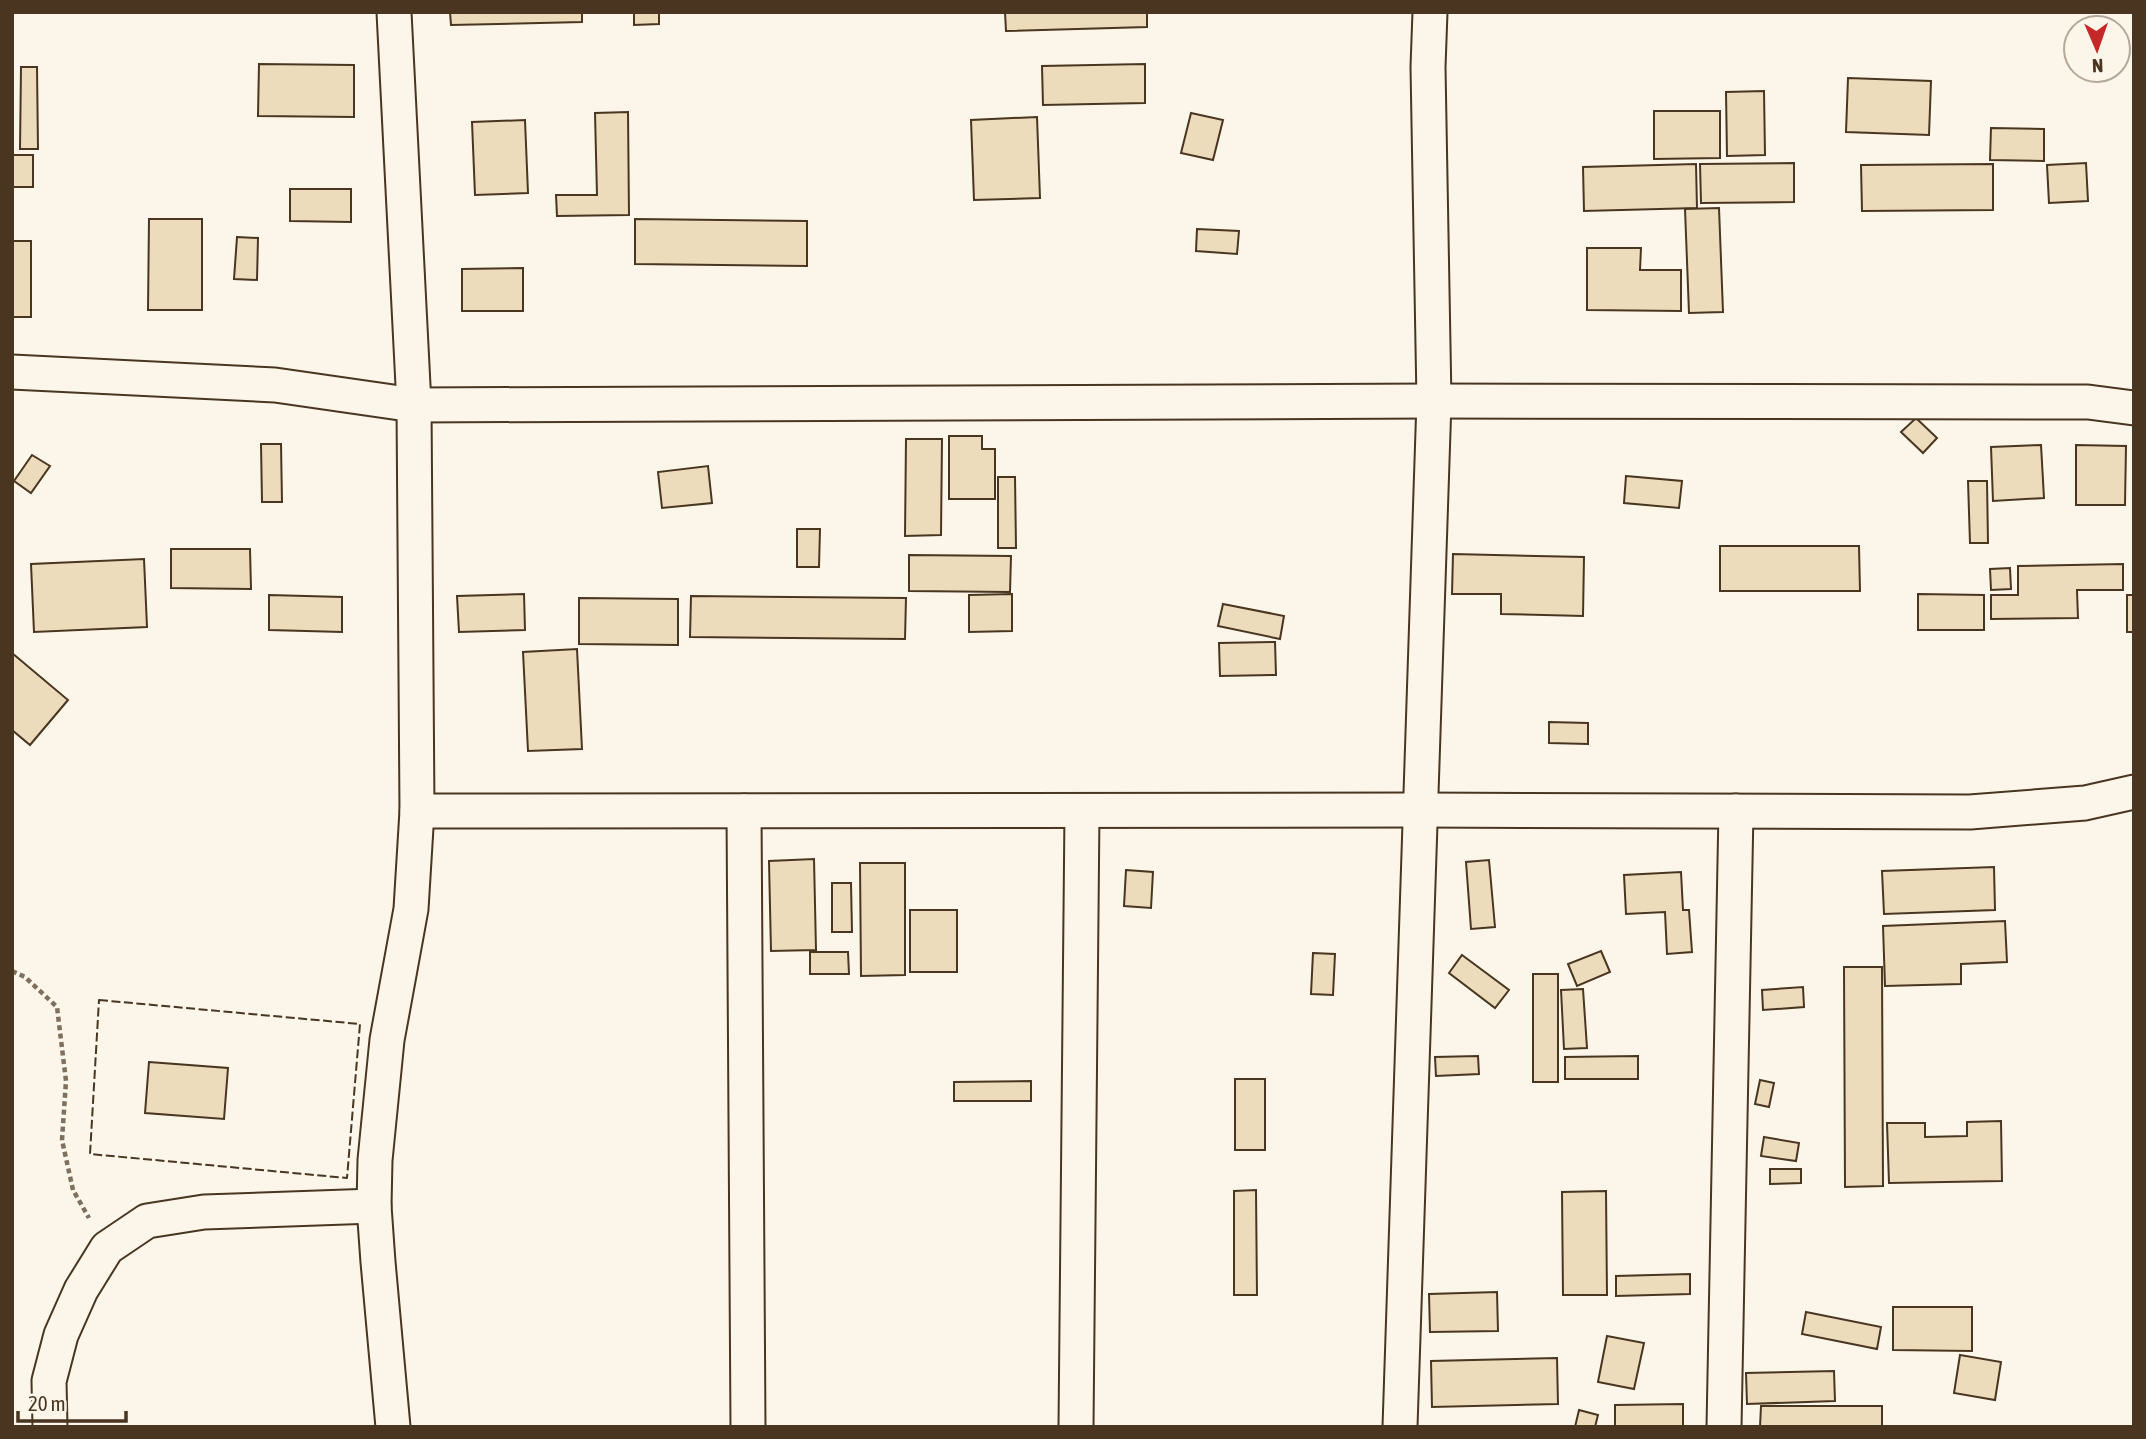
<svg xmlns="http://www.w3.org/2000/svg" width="2146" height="1439" font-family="'Asap Condensed',sans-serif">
<rect width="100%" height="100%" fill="#fbf6e9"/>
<!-- building -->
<g fill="#ecdcbc" stroke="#4a3520" stroke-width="2">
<polygon points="450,12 582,12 582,22 451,25"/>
<polygon points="634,12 659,12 659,24 634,25"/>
<polygon points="1005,12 1147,12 1147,27 1006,31"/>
<polygon points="259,64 354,65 354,117 258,116"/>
<polygon points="1145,64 1145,103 1043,105 1042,66"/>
<polygon points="21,67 37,67 38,149 20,149"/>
<polygon points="1848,78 1931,81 1929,135 1846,132"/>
<polygon points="1764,91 1765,155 1727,156 1726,92"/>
<polygon points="1654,111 1720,111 1720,158 1654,159"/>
<polygon points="628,112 629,215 557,216 556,195 597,195 595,113"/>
<polygon points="1191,113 1223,120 1213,160 1181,153"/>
<polygon points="1037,117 1040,198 974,200 971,120"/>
<polygon points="525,120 528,193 475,195 472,122"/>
<polygon points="1991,128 2044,129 2044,161 1990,160"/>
<rect x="12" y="155" width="21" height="32"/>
<polygon points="1794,163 1794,202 1701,203 1700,164"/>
<polygon points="2086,163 2088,201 2049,203 2047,165"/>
<polygon points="1696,164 1697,208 1584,211 1583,167"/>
<polygon points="1993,164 1993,210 1862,211 1861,165"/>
<polygon points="290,189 351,189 351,222 290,221"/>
<polygon points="1719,208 1723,312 1689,313 1685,209"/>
<polygon points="149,219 202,219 202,310 148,310"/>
<polygon points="635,219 807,221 807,266 635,264"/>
<polygon points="1197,229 1239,231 1237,254 1196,251"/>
<polygon points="237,237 258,238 257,280 234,279"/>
<rect x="12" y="241" width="19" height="76"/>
<polygon points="1587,248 1641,248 1640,270 1681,270 1681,311 1587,310"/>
<polygon points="523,268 523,311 462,311 462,269"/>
<polygon points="1916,418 1937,438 1923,453 1901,432"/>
<polygon points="949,436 982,436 982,449 995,449 995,499 949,499"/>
<polygon points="906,439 942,439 941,535 905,536"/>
<polygon points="261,444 281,444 282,502 262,502"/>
<polygon points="2041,445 2044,498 1993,501 1991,447"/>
<polygon points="2076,445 2126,446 2125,505 2076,505"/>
<polygon points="32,455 50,466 31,493 14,481"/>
<polygon points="708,466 712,503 662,508 658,472"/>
<polygon points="1626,476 1682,481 1679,508 1624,503"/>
<polygon points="998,477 1015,477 1016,548 998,548"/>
<polygon points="1968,481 1987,481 1988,543 1970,543"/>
<polygon points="797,529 820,529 819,567 797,567"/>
<polygon points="1720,546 1859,546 1860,591 1720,591"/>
<polygon points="171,549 250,549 251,589 171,588"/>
<polygon points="1453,554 1584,557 1583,616 1501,614 1501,594 1452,594"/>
<polygon points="909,555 1011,556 1010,592 909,591"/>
<polygon points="144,559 147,627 34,632 31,564"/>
<polygon points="2123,564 2123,590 2077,590 2078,618 1991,619 1991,595 2018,595 2018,566"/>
<polygon points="2010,568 2011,589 1991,590 1990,569"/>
<polygon points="524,594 525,630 459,632 457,596"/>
<polygon points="1012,594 1012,631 969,632 969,595"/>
<polygon points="1918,594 1984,595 1984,630 1918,630"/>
<polygon points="269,595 342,597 342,632 269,630"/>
<rect x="2127" y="595" width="7" height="37"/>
<polygon points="691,596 906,598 905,639 690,637"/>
<polygon points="579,598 678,599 678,645 579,644"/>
<polygon points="1223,604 1284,616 1280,639 1218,626"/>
<polygon points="1275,642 1276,675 1220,676 1219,643"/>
<polygon points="577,649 582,749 528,751 523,652"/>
<polygon points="12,653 68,700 30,745 12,730"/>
<polygon points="1549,722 1588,723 1588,744 1549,743"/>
<polygon points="814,859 816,950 771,951 769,861"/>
<polygon points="1489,860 1495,927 1471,929 1466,862"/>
<polygon points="860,863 905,863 905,975 861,976"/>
<polygon points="1994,867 1995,910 1884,914 1882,871"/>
<polygon points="1126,870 1153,872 1151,908 1124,906"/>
<polygon points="1681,872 1683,910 1689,910 1692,952 1667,954 1665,912 1626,914 1624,875"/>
<polygon points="832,883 851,883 852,932 832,932"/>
<rect x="910" y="910" width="47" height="62"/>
<polygon points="2005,921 2007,962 1961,964 1961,984 1885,986 1883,926"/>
<polygon points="1601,951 1610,972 1577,986 1568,964"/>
<polygon points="810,952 848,952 849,974 810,974"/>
<polygon points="1313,953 1335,954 1333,995 1311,994"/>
<polygon points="1462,955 1509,990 1495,1008 1449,973"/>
<polygon points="1844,967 1882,967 1883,1186 1845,1187"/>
<rect x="1533" y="974" width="25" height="108"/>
<polygon points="1803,987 1804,1007 1763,1010 1762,990"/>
<polygon points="1583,989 1587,1048 1564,1049 1561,990"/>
<polygon points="1478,1056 1479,1074 1436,1076 1435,1057"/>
<polygon points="1638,1056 1638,1079 1565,1079 1565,1057"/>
<polygon points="149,1062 228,1068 224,1119 145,1113"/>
<rect x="1235" y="1079" width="30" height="71"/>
<polygon points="1760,1080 1774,1083 1769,1107 1755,1104"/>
<polygon points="1031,1081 1031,1101 954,1101 954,1082"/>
<polygon points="2001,1121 2002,1181 1889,1183 1887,1123 1925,1123 1925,1137 1967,1136 1967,1122"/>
<polygon points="1764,1137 1799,1143 1796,1161 1761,1156"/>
<polygon points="1770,1169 1801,1169 1801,1183 1770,1184"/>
<polygon points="1256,1190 1257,1295 1234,1295 1234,1191"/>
<polygon points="1606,1191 1607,1295 1563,1295 1562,1192"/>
<polygon points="1690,1274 1690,1294 1616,1296 1616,1276"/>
<polygon points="1497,1292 1498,1331 1430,1332 1429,1294"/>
<polygon points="1893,1307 1972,1307 1972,1351 1893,1350"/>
<polygon points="1806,1312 1881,1327 1877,1349 1802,1334"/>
<polygon points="1607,1336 1644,1343 1634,1389 1598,1382"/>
<polygon points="1960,1355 2001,1362 1995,1400 1954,1393"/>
<polygon points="1557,1358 1558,1404 1432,1407 1431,1361"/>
<polygon points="1834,1371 1835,1401 1747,1404 1746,1373"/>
<polygon points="1683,1404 1683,1427 1615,1427 1615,1405"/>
<polygon points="1761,1406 1882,1406 1882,1427 1760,1427"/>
<polygon points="1579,1410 1598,1415 1595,1427 1575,1427"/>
</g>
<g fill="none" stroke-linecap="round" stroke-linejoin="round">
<defs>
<g id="street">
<polyline points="12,372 275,385 414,405 1434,401 2088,402 2134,408"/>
<polyline points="417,811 1419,810 1970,812 2085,803 2134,792"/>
<polyline points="744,811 748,1427"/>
<polyline points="50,1427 49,1381 61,1335 81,1290 107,1248 147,1221 204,1212 374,1206"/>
<polyline points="393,1427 378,1262 374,1206 375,1160 387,1040 411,909 417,811 414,405 394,12"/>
<polyline points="1076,1427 1082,811"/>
<polyline points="1400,1427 1434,401 1428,67 1430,12"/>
<polyline points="1724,1427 1736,811"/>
</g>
</defs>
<!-- street casing -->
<use href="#street" stroke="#4a3520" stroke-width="37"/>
<!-- path -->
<polyline stroke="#7f6f5c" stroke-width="4.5" stroke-dasharray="5 3.5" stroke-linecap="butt" points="12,971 25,977 57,1007 66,1081 62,1140 73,1190 89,1218"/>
<!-- street -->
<use href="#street" stroke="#fbf6e9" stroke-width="33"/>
<!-- fence -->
<polygon stroke="#4a3520" stroke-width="2" stroke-dasharray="9 3.5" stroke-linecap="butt" points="99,1000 360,1024 347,1178 90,1154"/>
</g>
<!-- border -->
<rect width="2146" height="1439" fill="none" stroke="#4a3520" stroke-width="28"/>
<!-- north arrow -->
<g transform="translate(2097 49) rotate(178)"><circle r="33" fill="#fbf6e9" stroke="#b4a999" stroke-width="2"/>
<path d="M0-5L12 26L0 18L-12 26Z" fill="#c62828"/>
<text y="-10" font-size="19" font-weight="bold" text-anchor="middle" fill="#4a3520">N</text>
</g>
<!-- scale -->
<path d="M18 1411v10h108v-10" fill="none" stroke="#4a3520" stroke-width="3.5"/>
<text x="28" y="1411" font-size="21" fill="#4a3520" stroke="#fbf6e9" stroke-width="5" paint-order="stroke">20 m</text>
</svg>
